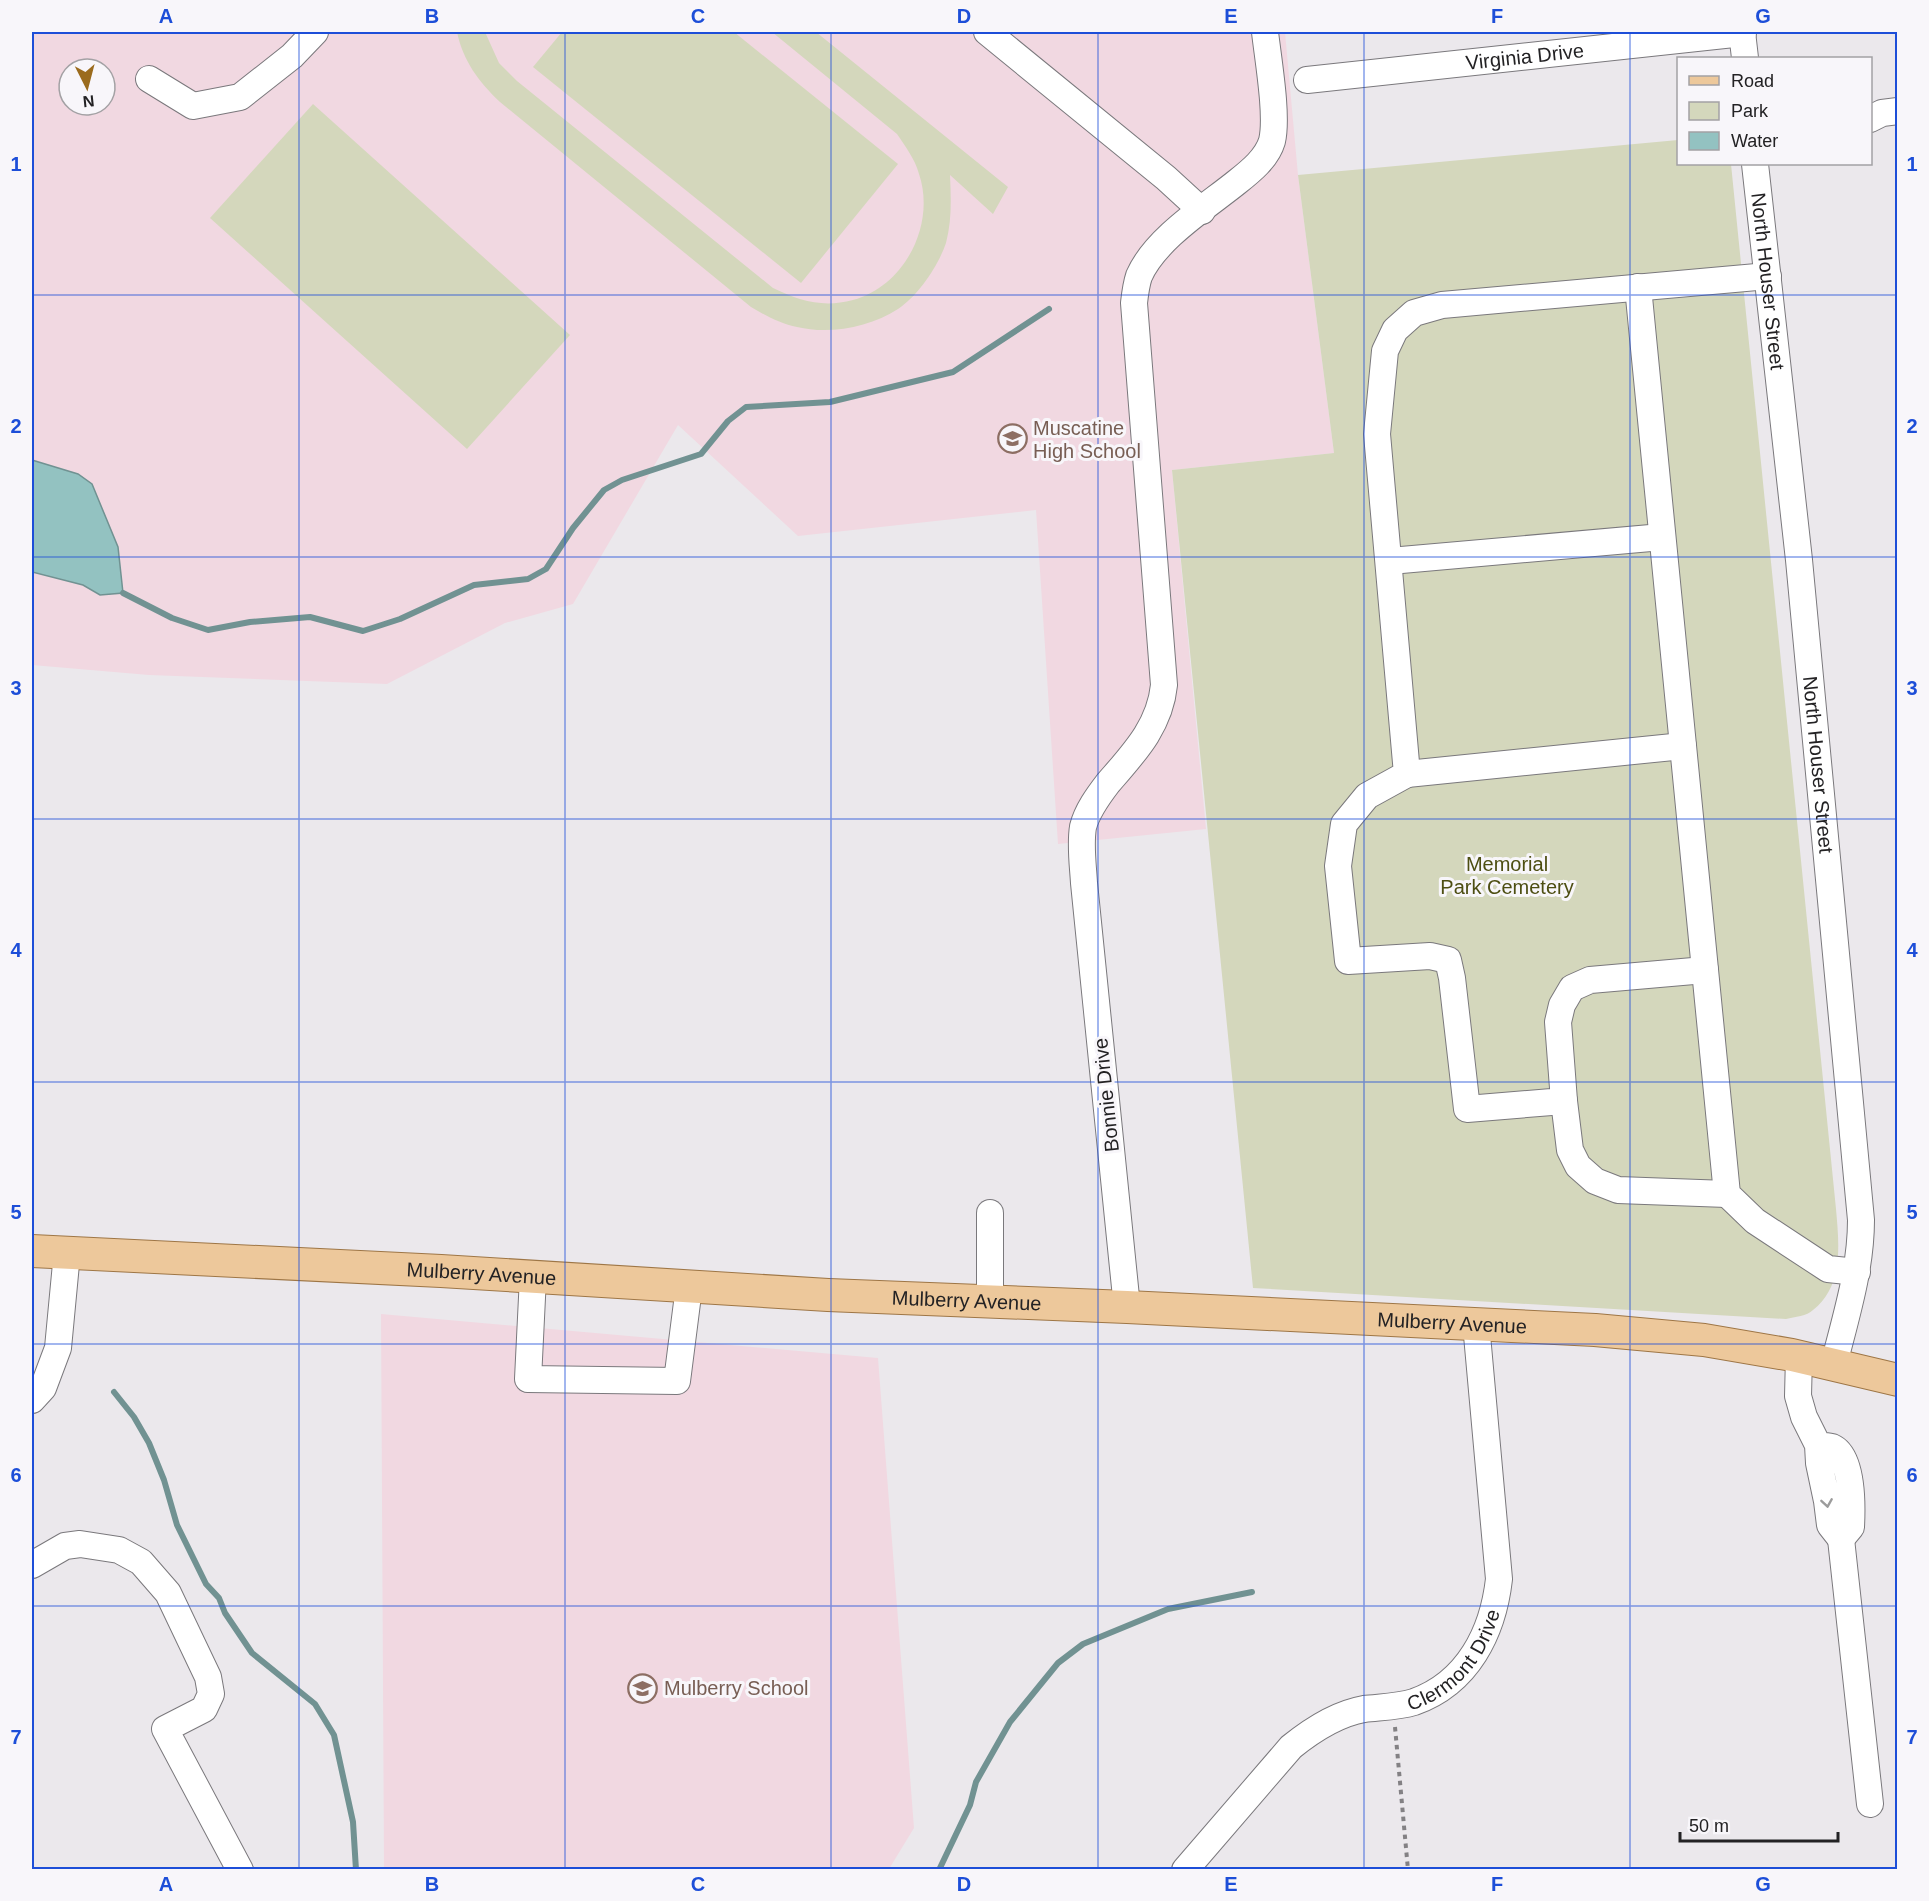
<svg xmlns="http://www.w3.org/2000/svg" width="1929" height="1901" font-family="Arial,sans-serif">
<rect width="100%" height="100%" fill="#ebe8ec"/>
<!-- education -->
<g fill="#f1d8e1" fill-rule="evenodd">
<path d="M32,32h1253l13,143 36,278 -162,17 34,359 -148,15 -22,-334 -238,26 -120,-111 -105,179 -68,19 -118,61 -238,-9 -117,-10zM69,69h36v36h-36z"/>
<polygon points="381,1314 878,1358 914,1828 889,1869 384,1869"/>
</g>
<!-- green -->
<g fill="#d4d7bc">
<path d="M457,32h28l14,31 18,18 256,207c27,13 50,20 80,12 52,-14 83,-76 66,-126 -4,-15 -14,-28 -22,-40l-125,-102h44l192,155 -15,27 -43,-39c1,23 2,45 -4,68 -8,23 -27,52 -48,66 -28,18 -68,26 -101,18 -16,-3 -31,-11 -46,-20l-251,-205c-21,-20 -37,-41 -43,-70z"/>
<polygon points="562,32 734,32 898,164 801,283 533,67"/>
<polygon points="313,104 570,335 467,449 210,218"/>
<path d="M1678,140v24h53l105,1045c3,34 8,77 -23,101 -6,6 -18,7 -27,9l-533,-31 -81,-818 162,-17 -36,-278z"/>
</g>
<!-- water -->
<polygon fill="#93c2c1" stroke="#719292" stroke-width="1.5" points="32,460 78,474 92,484 118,547 123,593 100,595 83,585 32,572"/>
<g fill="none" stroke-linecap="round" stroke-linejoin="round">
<!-- stream -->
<g stroke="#719292" stroke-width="6">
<polyline points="123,593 172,618 208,630 250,622 310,617 363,631 400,619 474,585 528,579 546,569 573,528 604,490 622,480 701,454 728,421 746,407 830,402 953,372 1049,309"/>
<polyline points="114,1392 134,1417 149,1443 164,1480 177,1525 206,1584 219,1598 225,1613 252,1653 315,1704 334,1735 353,1822 356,1870"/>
<polyline points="939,1870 970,1805 976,1782 1010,1722 1058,1663 1083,1644 1168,1609 1252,1592"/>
</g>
<defs>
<g id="minor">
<polyline points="987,32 1166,178 1202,211"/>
<polyline points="1742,32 1745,58"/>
<polyline points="149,79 193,106 240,97 292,56 315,32"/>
<path id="s1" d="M1307,80l436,-47"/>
<polyline points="1870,119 1882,113 1898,111"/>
<path id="s2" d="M1755,164l44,396 62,660c0,49 -15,96 -27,144"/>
<polyline points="1638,287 1727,1194 1755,1221 1828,1269 1857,1272"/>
<polyline points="1390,561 1662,537"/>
<polyline points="1407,774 1683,746"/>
<polyline points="1705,970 1590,980 1572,988 1562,1005 1558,1022 1564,1101 1467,1109 1452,978 1448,960 1430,956 1348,961 1338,866 1344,824 1367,796 1407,774 1377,434 1385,351 1395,330 1414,313 1442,305 1768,276"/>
<polyline points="1564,1101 1570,1150 1578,1166 1595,1181 1618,1190 1727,1194"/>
<polyline points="533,1277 528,1379 677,1381 689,1287"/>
<polyline points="990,1301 990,1213"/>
<path d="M1127,1307l-43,-424c-1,-18 -4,-38 -1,-56 4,-16 15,-31 25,-44 26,-30 52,-57 56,-98l-30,-382c1,-9 2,-18 5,-27 16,-37 67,-69 98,-94 14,-11 30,-24 35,-41 6,-25 -4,-82 -7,-109"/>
<path d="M1799,1356l-1,40 6,21 14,28 1,18 8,38 3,24 11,14 10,-12c1,-19 2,-71 -19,-80 -4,-1 -10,-1 -14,-2"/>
<polyline points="32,1400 43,1388 58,1348 67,1253"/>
<polyline points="1841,1539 1870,1804"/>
<polyline points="32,1565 65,1546 80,1544 119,1550 141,1562 168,1593 208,1677 211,1694 204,1709 165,1729 240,1870"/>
<path id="s3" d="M1185,1870l106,-123c21,-17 45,-33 73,-38 17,-2 34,-2 50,-7 54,-19 79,-70 85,-123l-23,-255"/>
</g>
<g id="major">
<path id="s4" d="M32,1251l409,20 387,24 299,12 468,23 109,10 88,15 106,25"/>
</g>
</defs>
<!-- minor casing -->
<use href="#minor" stroke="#7a787c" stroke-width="28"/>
<!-- major casing -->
<use href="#major" stroke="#9e7646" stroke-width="34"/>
<!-- path -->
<polyline stroke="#838184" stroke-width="4" stroke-dasharray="4.5 4.5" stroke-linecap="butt" points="1395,1727 1408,1870"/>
<!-- minor -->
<use href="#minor" stroke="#fff" stroke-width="26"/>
<!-- major -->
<use href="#major" stroke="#edc89b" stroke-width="32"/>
</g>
<!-- one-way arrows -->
<defs><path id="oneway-chevron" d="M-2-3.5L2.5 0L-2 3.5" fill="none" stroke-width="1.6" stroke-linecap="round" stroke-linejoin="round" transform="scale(1.5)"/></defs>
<use stroke="#9c9c9c" href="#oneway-chevron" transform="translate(1827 1503) rotate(81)"/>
<!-- grid -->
<path fill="none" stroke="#1d4ed8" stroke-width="1.5" stroke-opacity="0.55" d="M299,32v1838M565,32v1838M831,32v1838M1098,32v1838M1364,32v1838M1630,32v1838M32,295h1866M32,557h1866M32,819h1866M32,1082h1866M32,1344h1866M32,1606h1866"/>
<!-- icons -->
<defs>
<symbol id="school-ring" viewBox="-11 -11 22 22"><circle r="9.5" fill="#f8f6fa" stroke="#8d6e63" stroke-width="1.5"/><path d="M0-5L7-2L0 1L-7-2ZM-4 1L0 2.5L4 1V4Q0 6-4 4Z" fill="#8d6e63"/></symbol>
</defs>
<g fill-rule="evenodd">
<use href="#school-ring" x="996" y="422" width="33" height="33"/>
<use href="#school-ring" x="626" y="1672" width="33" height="33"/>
</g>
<g text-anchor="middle" stroke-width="6" stroke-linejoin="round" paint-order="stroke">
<!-- street labels -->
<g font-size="20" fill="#232224" stroke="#f8f6fa">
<text dy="7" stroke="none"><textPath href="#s1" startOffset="219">Virginia Drive</textPath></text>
<text dy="7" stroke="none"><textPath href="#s2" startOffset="118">North Houser Street</textPath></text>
<text dy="7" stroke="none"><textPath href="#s2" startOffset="604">North Houser Street</textPath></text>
<text transform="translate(1106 1095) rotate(-96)" y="7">Bonnie Drive</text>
<text dy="7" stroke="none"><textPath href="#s4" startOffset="450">Mulberry Avenue</textPath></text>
<text dy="7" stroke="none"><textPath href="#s4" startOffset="936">Mulberry Avenue</textPath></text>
<text dy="7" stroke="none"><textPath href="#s4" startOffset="1422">Mulberry Avenue</textPath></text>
<text dy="7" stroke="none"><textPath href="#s3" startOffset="356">Clermont Drive</textPath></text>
</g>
<!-- education labels -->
<g font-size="20" fill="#785e54" stroke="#f8f6fa" text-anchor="start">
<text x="1033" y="435">Muscatine<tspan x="1033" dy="23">High School</tspan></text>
<text x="664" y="1695">Mulberry School</text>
</g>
<!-- park labels -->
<g font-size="20" fill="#4d4e12" stroke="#f8f6fa">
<text x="1507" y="871">Memorial<tspan x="1507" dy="23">Park Cemetery</tspan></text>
</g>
</g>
<!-- border -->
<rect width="1929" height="1901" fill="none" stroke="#f8f6fa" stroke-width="66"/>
<!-- legend -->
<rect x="1677" y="57" width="195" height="108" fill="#f8f6fa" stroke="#a3a1a4" stroke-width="1.5"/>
<rect x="1689" y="76" width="30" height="9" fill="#edc89b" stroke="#a3a1a4" stroke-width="1.5"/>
<text x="1731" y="87" font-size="18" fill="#232224">Road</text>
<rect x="1689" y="102" width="30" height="18" fill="#d4d7bc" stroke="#a3a1a4" stroke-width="1.5"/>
<text x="1731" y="117" font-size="18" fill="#232224">Park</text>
<rect x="1689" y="132" width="30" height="18" fill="#93c2c1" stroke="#a3a1a4" stroke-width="1.5"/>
<text x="1731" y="147" font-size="18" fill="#232224">Water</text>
<!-- north arrow -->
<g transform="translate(87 87) rotate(174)"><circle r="28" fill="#f8f6fa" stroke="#a3a1a4" stroke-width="1.5"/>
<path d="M0-4.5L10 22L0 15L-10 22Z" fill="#9b6b1d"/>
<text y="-9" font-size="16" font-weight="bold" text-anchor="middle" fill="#232224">N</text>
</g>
<!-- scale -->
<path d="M1680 1832v9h158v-9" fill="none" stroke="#232224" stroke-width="3"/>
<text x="1689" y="1832" font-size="18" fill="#232224" stroke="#f8f6fa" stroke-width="4.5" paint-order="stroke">50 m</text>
<rect x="33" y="33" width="1863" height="1835" fill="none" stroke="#1d4ed8" stroke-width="2"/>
<g font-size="20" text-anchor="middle" font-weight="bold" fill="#1d4ed8">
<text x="166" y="23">A</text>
<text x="432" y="23">B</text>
<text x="698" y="23">C</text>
<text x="964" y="23">D</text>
<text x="1231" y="23">E</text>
<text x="1497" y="23">F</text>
<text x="1763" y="23">G</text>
<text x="16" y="171">1</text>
<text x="1912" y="171">1</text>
<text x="16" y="433">2</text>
<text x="1912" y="433">2</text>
<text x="16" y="695">3</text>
<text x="1912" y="695">3</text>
<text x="16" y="957">4</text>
<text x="1912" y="957">4</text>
<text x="16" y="1219">5</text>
<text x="1912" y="1219">5</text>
<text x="16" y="1482">6</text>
<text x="1912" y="1482">6</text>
<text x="16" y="1744">7</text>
<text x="1912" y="1744">7</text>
<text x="166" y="1891">A</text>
<text x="432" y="1891">B</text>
<text x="698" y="1891">C</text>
<text x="964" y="1891">D</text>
<text x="1231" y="1891">E</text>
<text x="1497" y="1891">F</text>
<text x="1763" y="1891">G</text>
</g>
</svg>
